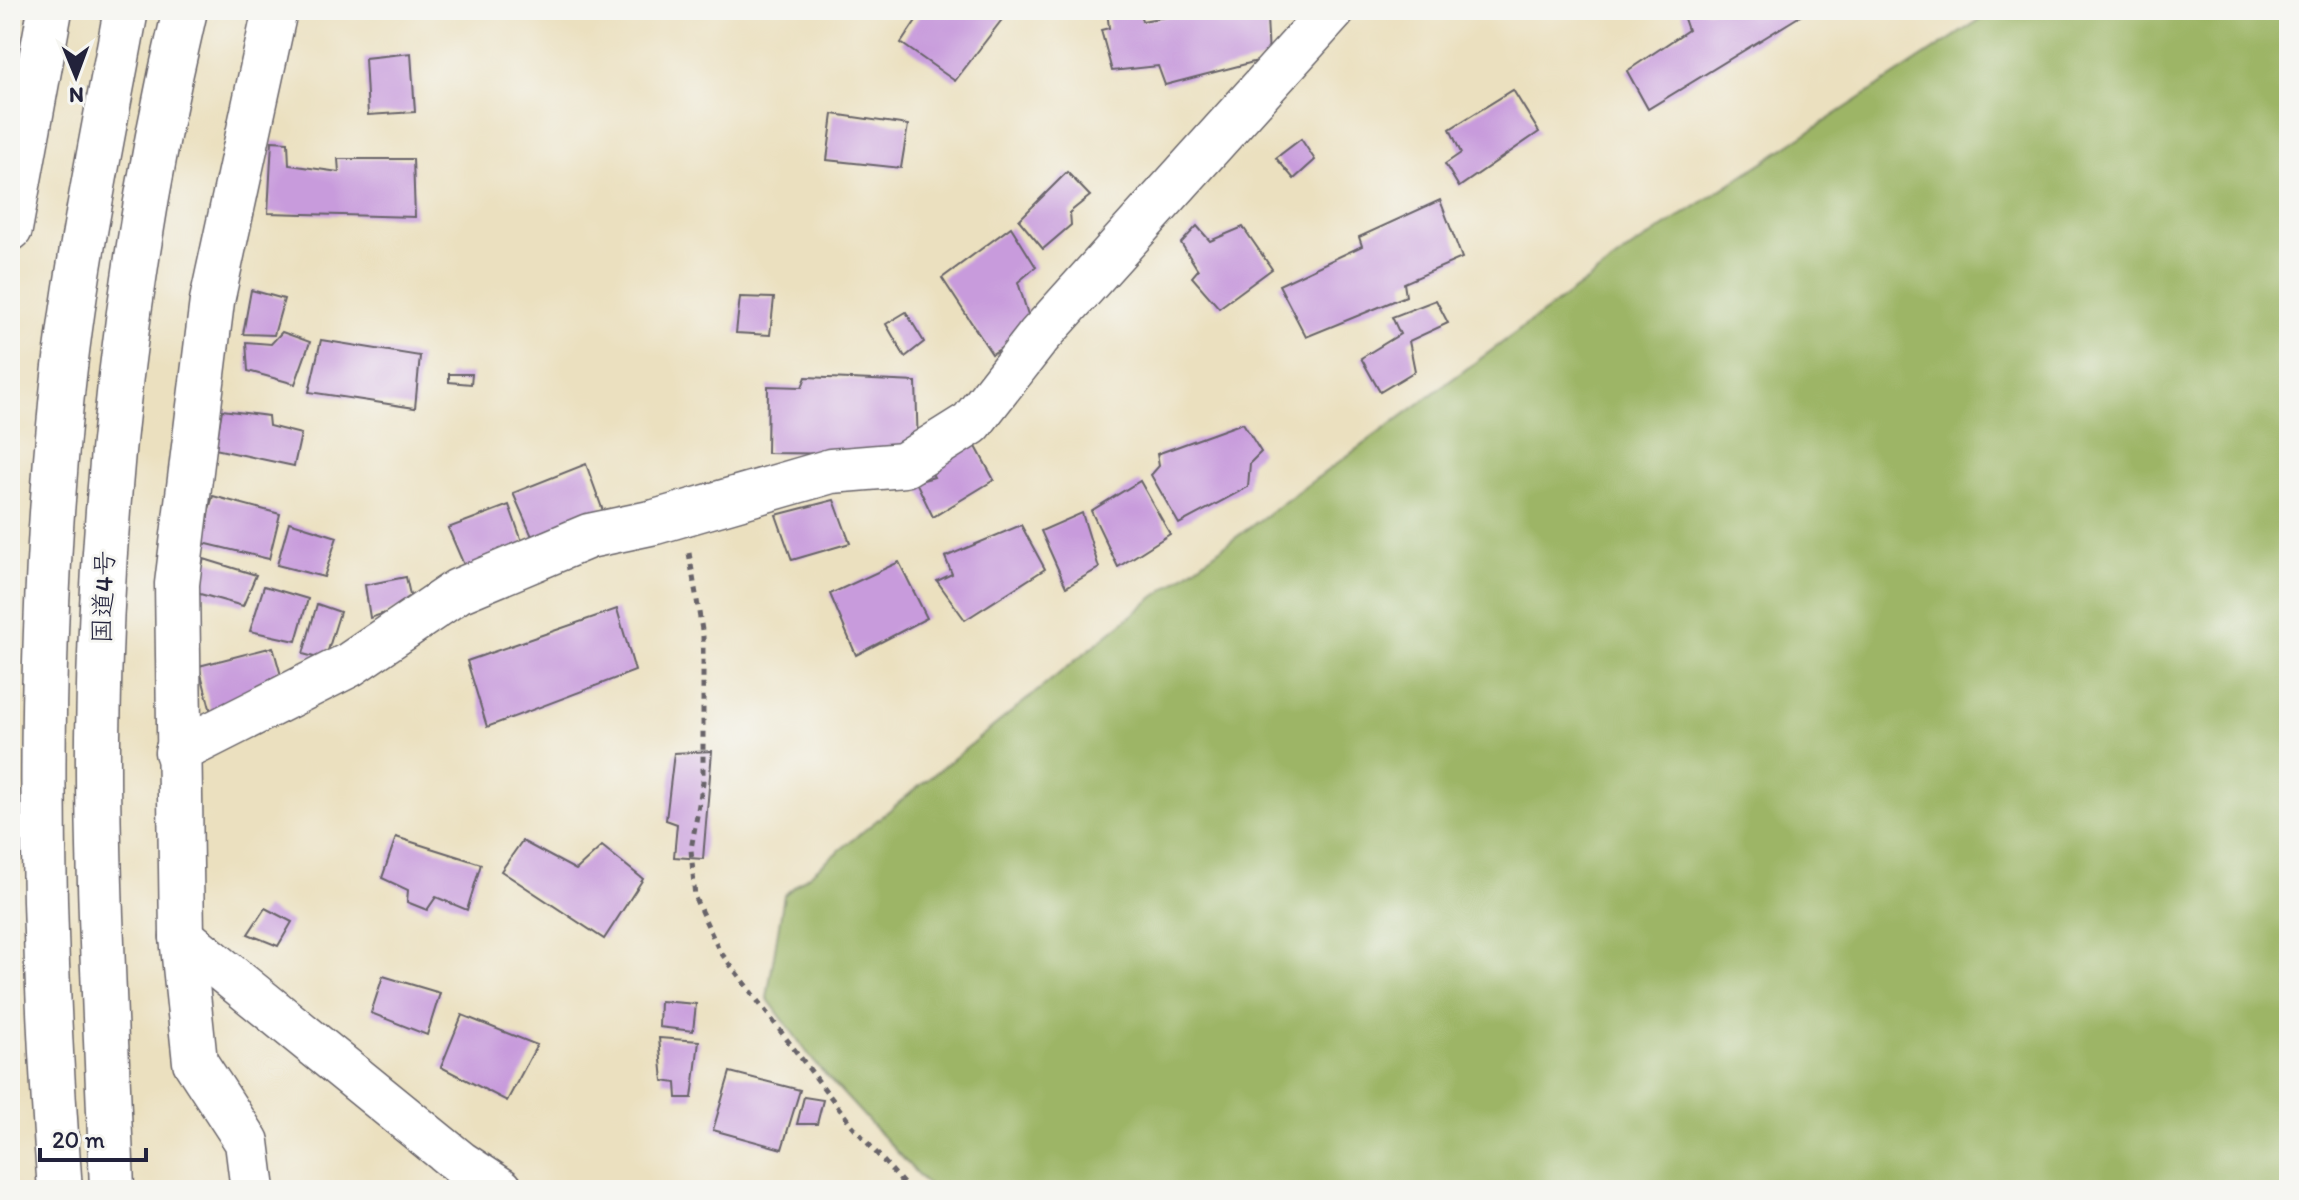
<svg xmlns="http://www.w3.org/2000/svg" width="2299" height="1200" font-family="Itim,'Klee One',sans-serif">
<rect width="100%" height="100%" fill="#f6f6f2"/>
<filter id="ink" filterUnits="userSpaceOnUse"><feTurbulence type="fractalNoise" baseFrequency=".0125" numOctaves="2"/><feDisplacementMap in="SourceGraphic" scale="16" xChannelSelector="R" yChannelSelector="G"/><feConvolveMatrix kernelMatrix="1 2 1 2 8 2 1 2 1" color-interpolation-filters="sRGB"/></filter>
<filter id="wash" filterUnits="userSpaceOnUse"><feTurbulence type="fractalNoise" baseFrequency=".006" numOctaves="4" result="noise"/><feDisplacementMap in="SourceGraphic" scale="32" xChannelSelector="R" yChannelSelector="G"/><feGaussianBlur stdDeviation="1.8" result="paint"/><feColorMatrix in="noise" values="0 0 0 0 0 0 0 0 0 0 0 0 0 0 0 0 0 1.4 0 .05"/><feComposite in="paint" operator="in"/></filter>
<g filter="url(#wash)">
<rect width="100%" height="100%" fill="#ebe0bf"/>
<!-- forest -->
<polygon fill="#9db566" stroke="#606c50" stroke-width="2" points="2024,10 2289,10 2289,1190 932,1190 815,1063 767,998 784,895 1153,598 1629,250 1981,19"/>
<g id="blocks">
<!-- building -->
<g fill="#c89bdc">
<polygon points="923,10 1003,10 1007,13 955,81 901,43"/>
<polygon points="1107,10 1139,10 1142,21 1204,10 1259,10 1267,17 1269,58 1165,85 1158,66 1112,71 1101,30 1109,28"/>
<polygon points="1810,10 1648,109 1627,71 1688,30 1681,10"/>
<polygon points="411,53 415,112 368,115 365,58"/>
<polygon points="1513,90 1539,132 1459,187 1445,164 1461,153 1450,129"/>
<polygon points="833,114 908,125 901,168 827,160"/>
<polygon points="1301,139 1315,160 1294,179 1276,158"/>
<polygon points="272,141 288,142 289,165 339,172 338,159 413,159 415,217 268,213"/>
<polygon points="1067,172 1090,196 1070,212 1071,225 1043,249 1019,220"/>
<polygon points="1440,200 1462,258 1404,283 1406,296 1306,337 1279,285 1362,246 1359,237"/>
<polygon points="1197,226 1210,241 1243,227 1272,269 1219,308 1192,277 1198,270 1181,243"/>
<polygon points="1011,227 1036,267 1018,282 1032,328 992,354 942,278"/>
<polygon points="251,290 284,299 274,335 243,334"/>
<polygon points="740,297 774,298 770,335 736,333"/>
<polygon points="1436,300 1448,323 1409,341 1415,371 1380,392 1361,358 1400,334 1392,317"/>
<polygon points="906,312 924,342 905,357 886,324"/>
<polygon points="282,332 310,342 295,384 248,371 246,342 271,344"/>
<polygon points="321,340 420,356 415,408 309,392"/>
<polygon points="449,374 472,374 471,384 449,382"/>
<polygon points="806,377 916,382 918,449 870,454 767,453 768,386 802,387"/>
<polygon points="222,410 268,416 269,426 301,434 294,466 215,449"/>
<polygon points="1243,423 1261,452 1250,463 1248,487 1179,524 1151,475 1159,466 1157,454"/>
<polygon points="973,441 994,480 933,517 916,482 934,477 927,464"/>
<polygon points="586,464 603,511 534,541 513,493"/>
<polygon points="1140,481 1170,534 1118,567 1091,511"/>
<polygon points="213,496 280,514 269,559 199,542"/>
<polygon points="834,500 850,543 792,560 776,515"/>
<polygon points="509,505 524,547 467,572 448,528"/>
<polygon points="1082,513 1099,568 1066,587 1041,531"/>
<polygon points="289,522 337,537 324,577 277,565"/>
<polygon points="1021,525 1045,569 965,620 937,581 952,574 945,557"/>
<polygon points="204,559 256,575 243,606 193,592"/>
<polygon points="899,562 927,618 856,655 830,594"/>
<polygon points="406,577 412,604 370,618 365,585"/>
<polygon points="264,586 308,599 296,641 250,631"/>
<polygon points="317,604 340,612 325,660 303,654"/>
<polygon points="617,609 635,671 487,727 467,661"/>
<polygon points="273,647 284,686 212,716 199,666"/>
<polygon points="712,751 703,859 674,857 677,824 666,820 674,753"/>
<polygon points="396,837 481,864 467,910 436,897 427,910 407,902 408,890 382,878"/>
<polygon points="522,841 576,870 602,846 643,879 604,939 501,871"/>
<polygon points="265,908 292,922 278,946 248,934"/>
<polygon points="383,976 440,993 427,1035 371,1013"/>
<polygon points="660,1001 696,1004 693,1031 659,1027"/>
<polygon points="462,1015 537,1045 507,1101 441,1067"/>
<polygon points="659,1038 699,1041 692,1098 677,1098 676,1083 663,1081"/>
<polygon points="730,1072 800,1090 782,1149 713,1130"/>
<polygon points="804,1097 823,1100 817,1124 797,1124"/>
</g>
</g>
</g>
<g filter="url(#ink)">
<use href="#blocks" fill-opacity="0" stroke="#686469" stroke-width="2"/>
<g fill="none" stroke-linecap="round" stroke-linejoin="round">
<defs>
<g id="minor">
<polyline points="10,229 50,10"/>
<polyline points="177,752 349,665 458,591 589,536 655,522 831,471 904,465 971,423 1039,336 1333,10"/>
<polyline points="182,937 460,1163 501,1190"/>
<polyline points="253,1190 247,1142 195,1062 182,937 177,584 212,301 275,10"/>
</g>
<g id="highway">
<path d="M60,1190c-20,-261 -25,-525 1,-786 13,-132 41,-263 65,-394"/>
<path d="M112,1190c-5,-151 -15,-303 -14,-454 3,-244 31,-488 87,-726"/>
</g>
</defs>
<!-- minor casing -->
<use href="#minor" stroke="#686469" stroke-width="47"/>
<!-- highway casing -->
<use href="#highway" stroke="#686469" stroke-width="47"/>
<!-- path -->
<polyline stroke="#686469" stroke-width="5" stroke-dasharray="6 6" stroke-linecap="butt" points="689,553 703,636 703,782 691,849 695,898 719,950 851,1124 909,1190"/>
<!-- minor -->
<use href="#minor" stroke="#fff" stroke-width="44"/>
<!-- highway -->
<use href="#highway" stroke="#fff" stroke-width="44"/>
</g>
</g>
<g text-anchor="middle" stroke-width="6" stroke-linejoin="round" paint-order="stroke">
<!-- street labels -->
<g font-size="26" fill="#22223b" stroke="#f6f6f2">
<text transform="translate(103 597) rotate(-88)" y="9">国道4号</text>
</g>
</g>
<!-- margin -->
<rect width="2299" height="1200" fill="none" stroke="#f6f6f2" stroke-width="40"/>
<!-- north arrow -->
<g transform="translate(76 76) rotate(179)" stroke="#f6f6f2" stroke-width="6" paint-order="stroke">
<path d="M0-6L14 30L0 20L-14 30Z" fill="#22223b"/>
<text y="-12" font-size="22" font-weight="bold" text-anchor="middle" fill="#22223b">N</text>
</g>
<!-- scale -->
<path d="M40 1148v12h106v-12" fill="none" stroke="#22223b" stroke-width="4"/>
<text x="52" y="1148" font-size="24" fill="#22223b" stroke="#f6f6f2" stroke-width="6" paint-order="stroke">20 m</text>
</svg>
